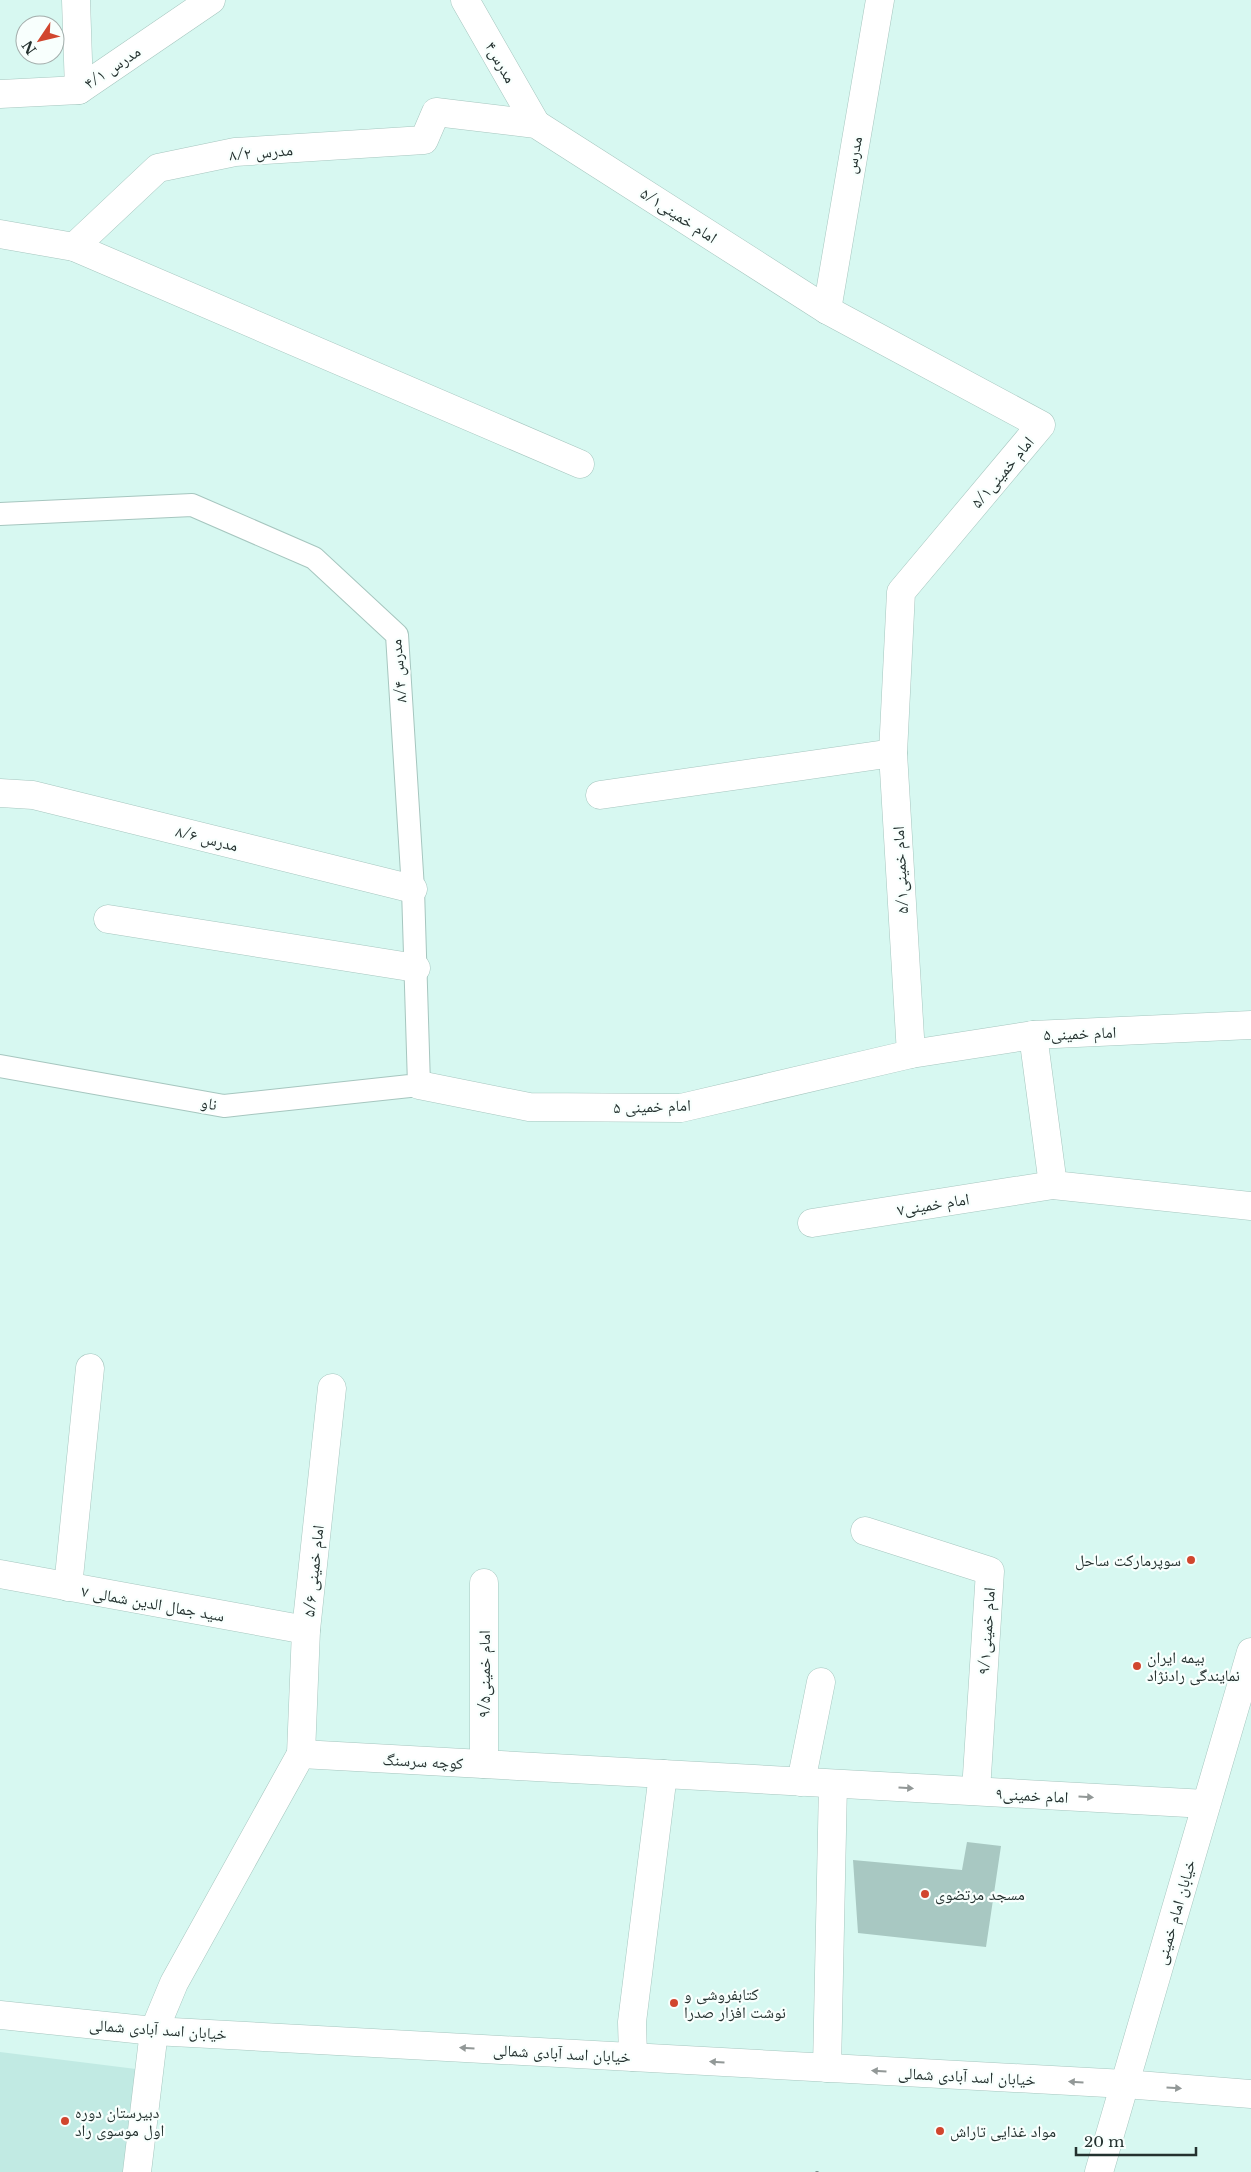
<svg xmlns="http://www.w3.org/2000/svg" width="1251" height="2172" font-family="'Libre Baskerville','Noto Naskh Arabic',serif">
<rect width="100%" height="100%" fill="#d7f8f1"/>
<!-- built -->
<polygon fill="#c1eae3" points="0,2052 136,2069 123,2172 0,2172"/>
<!-- building -->
<polygon fill="#a8c8c2" points="967,1842 1001,1846 986,1947 858,1933 853,1860 962,1870"/>
<g fill="none" stroke-linecap="round" stroke-linejoin="round">
<defs>
<polyline id="lane" points="0,514 192,505 314,558 397,635 413,889 419,1085 224,1106 0,1066"/>
<g id="street">
<polyline points="76,0 79,90"/>
<polyline points="465,0 536,124"/>
<polyline points="0,94 79,90 211,0"/>
<polyline points="0,234 74,247 158,168 235,152 424,140 436,112 536,124 827,310 1041,425 901,592 893,753 911,1054"/>
<polyline points="74,247 580,464"/>
<polyline points="827,310 880,0"/>
<polyline points="0,793 33,795 413,889"/>
<polyline points="600,795 893,753"/>
<polyline points="108,919 416,968"/>
<polyline points="1033,1035 1053,1185 1251,1206"/>
<polyline points="419,1085 529,1107 681,1108 911,1054 1033,1035 1251,1025"/>
<polyline points="812,1223 1053,1185"/>
<polyline points="865,1531 990,1571 976,1791"/>
<polyline points="0,1574 306,1630"/>
<polyline points="68,1587 90,1368"/>
<polyline points="301,1754 306,1630 332,1388"/>
<polyline points="484,1764 484,1583"/>
<polyline points="801,1782 821,1682"/>
<polyline points="633,2057 632,2022 663,1774"/>
<polyline points="827,2068 833,1784"/>
<polyline points="137,2172 154,2031 174,1983 301,1754 1206,1804"/>
</g>
<polyline id="secondary" points="0,2015 154,2031 1125,2084 1251,2094"/>
<polyline id="primary" points="1099,2172 1251,1652"/>
</defs>
<!-- lane casing -->
<use href="#lane" stroke="#a6c6bf" stroke-width="24"/>
<!-- street casing -->
<use href="#street" stroke="#a6c6bf" stroke-width="29"/>
<!-- secondary casing -->
<use href="#secondary" stroke="#a6c6bf" stroke-width="29"/>
<!-- primary casing -->
<use href="#primary" stroke="#a6c6bf" stroke-width="29"/>
<!-- path -->
<polyline stroke="#7b918d" stroke-width="3" stroke-dasharray="1 4" stroke-linecap="butt" points="817,2172 817,2170"/>
<!-- lane -->
<use href="#lane" stroke="#fff" stroke-width="22"/>
<!-- street -->
<use href="#street" stroke="#fff" stroke-width="28"/>
<!-- secondary -->
<use href="#secondary" stroke="#fff" stroke-width="28"/>
<!-- primary -->
<use href="#primary" stroke="#fff" stroke-width="28"/>
</g>
<!-- one-way arrows -->
<defs><path id="oneway-solid" d="M-6-.8H1V-3.2L6.5 0L1 3.2V.8H-6Z" transform="scale(1.25)"/></defs>
<g fill="#929897">
<use href="#oneway-solid" transform="translate(906 1788) rotate(3)"/>
<use href="#oneway-solid" transform="translate(1086 1797) rotate(3)"/>
<use href="#oneway-solid" transform="translate(467 2048) rotate(-177)"/>
<use href="#oneway-solid" transform="translate(717 2062) rotate(-177)"/>
<use href="#oneway-solid" transform="translate(879 2071) rotate(-177)"/>
<use href="#oneway-solid" transform="translate(1076 2082) rotate(-177)"/>
<use href="#oneway-solid" transform="translate(1174 2088) rotate(4)"/>
</g>
<!-- markers -->
<g fill="#d1462e" stroke="#f8fffd" stroke-width="2">
<circle cx="1191" cy="1560" r="5"/>
<circle cx="1137" cy="1666" r="5"/>
<circle cx="925" cy="1894" r="5"/>
<circle cx="674" cy="2003" r="5"/>
<circle cx="65" cy="2121" r="5"/>
<circle cx="940" cy="2131" r="5"/>
</g>
<g text-anchor="middle" stroke-width="4.5" stroke-linejoin="round" paint-order="stroke">
<!-- street labels -->
<g font-size="16" fill="#24312f" stroke="#f8fffd">
<text transform="translate(501 62) rotate(60)" y="6">مدرس۴</text>
<text transform="translate(112 67) rotate(-34)" y="6">مدرس ۴/۱</text>
<text transform="translate(261 152) rotate(-5)" y="6">مدرس ۸/۲</text>
<text transform="translate(853 155) rotate(-80)" y="6">مدرس</text>
<text transform="translate(679 215) rotate(33)" y="6">امام خمینی۵/۱</text>
<text transform="translate(1002 472) rotate(-50)" y="6">امام خمینی۵/۱</text>
<text transform="translate(398 671) rotate(-95)" y="6">مدرس ۸/۴</text>
<text transform="translate(207 838) rotate(14)" y="6">مدرس ۸/۶</text>
<text transform="translate(900 870) rotate(-93)" y="6">امام خمینی۵/۱</text>
<text transform="translate(1080 1033) rotate(-2)" y="6">امام خمینی۵</text>
<text transform="translate(209 1103) rotate(10)" y="6">ناو</text>
<text transform="translate(652 1106) rotate(-2)" y="6">امام خمینی ۵</text>
<text transform="translate(933 1204) rotate(-9)" y="6">امام خمینی۷</text>
<text transform="translate(313 1571) rotate(-84)" y="6">امام خمینی ۵/۶</text>
<text transform="translate(153 1603) rotate(10)" y="6">سید جمال الدین شمالی ۷</text>
<text transform="translate(986 1631) rotate(-86)" y="6">امام خمینی۹/۱</text>
<text transform="translate(484 1674) rotate(-90)" y="6">امام خمینی۹/۵</text>
<text transform="translate(423 1761) rotate(3)" y="6">کوچه سرسنگ</text>
<text transform="translate(1032 1795) rotate(3)" y="6">امام خمینی۹</text>
<text transform="translate(1175 1912) rotate(-74)" y="6">خیابان امام خمینی</text>
<text transform="translate(158 2029) rotate(4)" y="6">خیابان اسد آبادی شمالی</text>
<text transform="translate(562 2053) rotate(3)" y="6">خیابان اسد آبادی شمالی</text>
<text transform="translate(967 2076) rotate(3)" y="6">خیابان اسد آبادی شمالی</text>
</g>
<!-- poi labels -->
<g font-size="16" fill="#24312f" stroke="#f8fffd" text-anchor="start">
<text x="1181" y="1566" text-anchor="end">سوپرمارکت ساحل</text>
<text x="1147" y="1663">بیمه ایران<tspan x="1147" dy="18">نمایندگی رادنژاد</tspan></text>
<text x="935" y="1900">مسجد مرتضوی</text>
<text x="684" y="2000">کتابفروشی و<tspan x="684" dy="18">نوشت افزار صدرا</tspan></text>
<text x="75" y="2118">دبیرستان دوره<tspan x="75" dy="18">اول موسوی راد</tspan></text>
<text x="950" y="2137">مواد غذایی تاراش</text>
</g>
</g>
<!-- north arrow -->
<g transform="translate(40 40) rotate(235)"><circle r="24" fill="#f8fffd" stroke="#a3adab"/>
<path d="M0-4L9 19L0 12L-9 19Z" fill="#d1462e"/>
<text y="-8" font-size="14" font-weight="bold" text-anchor="middle" fill="#24312f">N</text>
</g>
<!-- scale -->
<path d="M1076 2147v8h120v-8" fill="none" stroke="#24312f" stroke-width="2.5"/>
<text x="1084" y="2147" font-size="15" fill="#24312f" stroke="#f8fffd" stroke-width="4" paint-order="stroke">20 m</text>
</svg>
